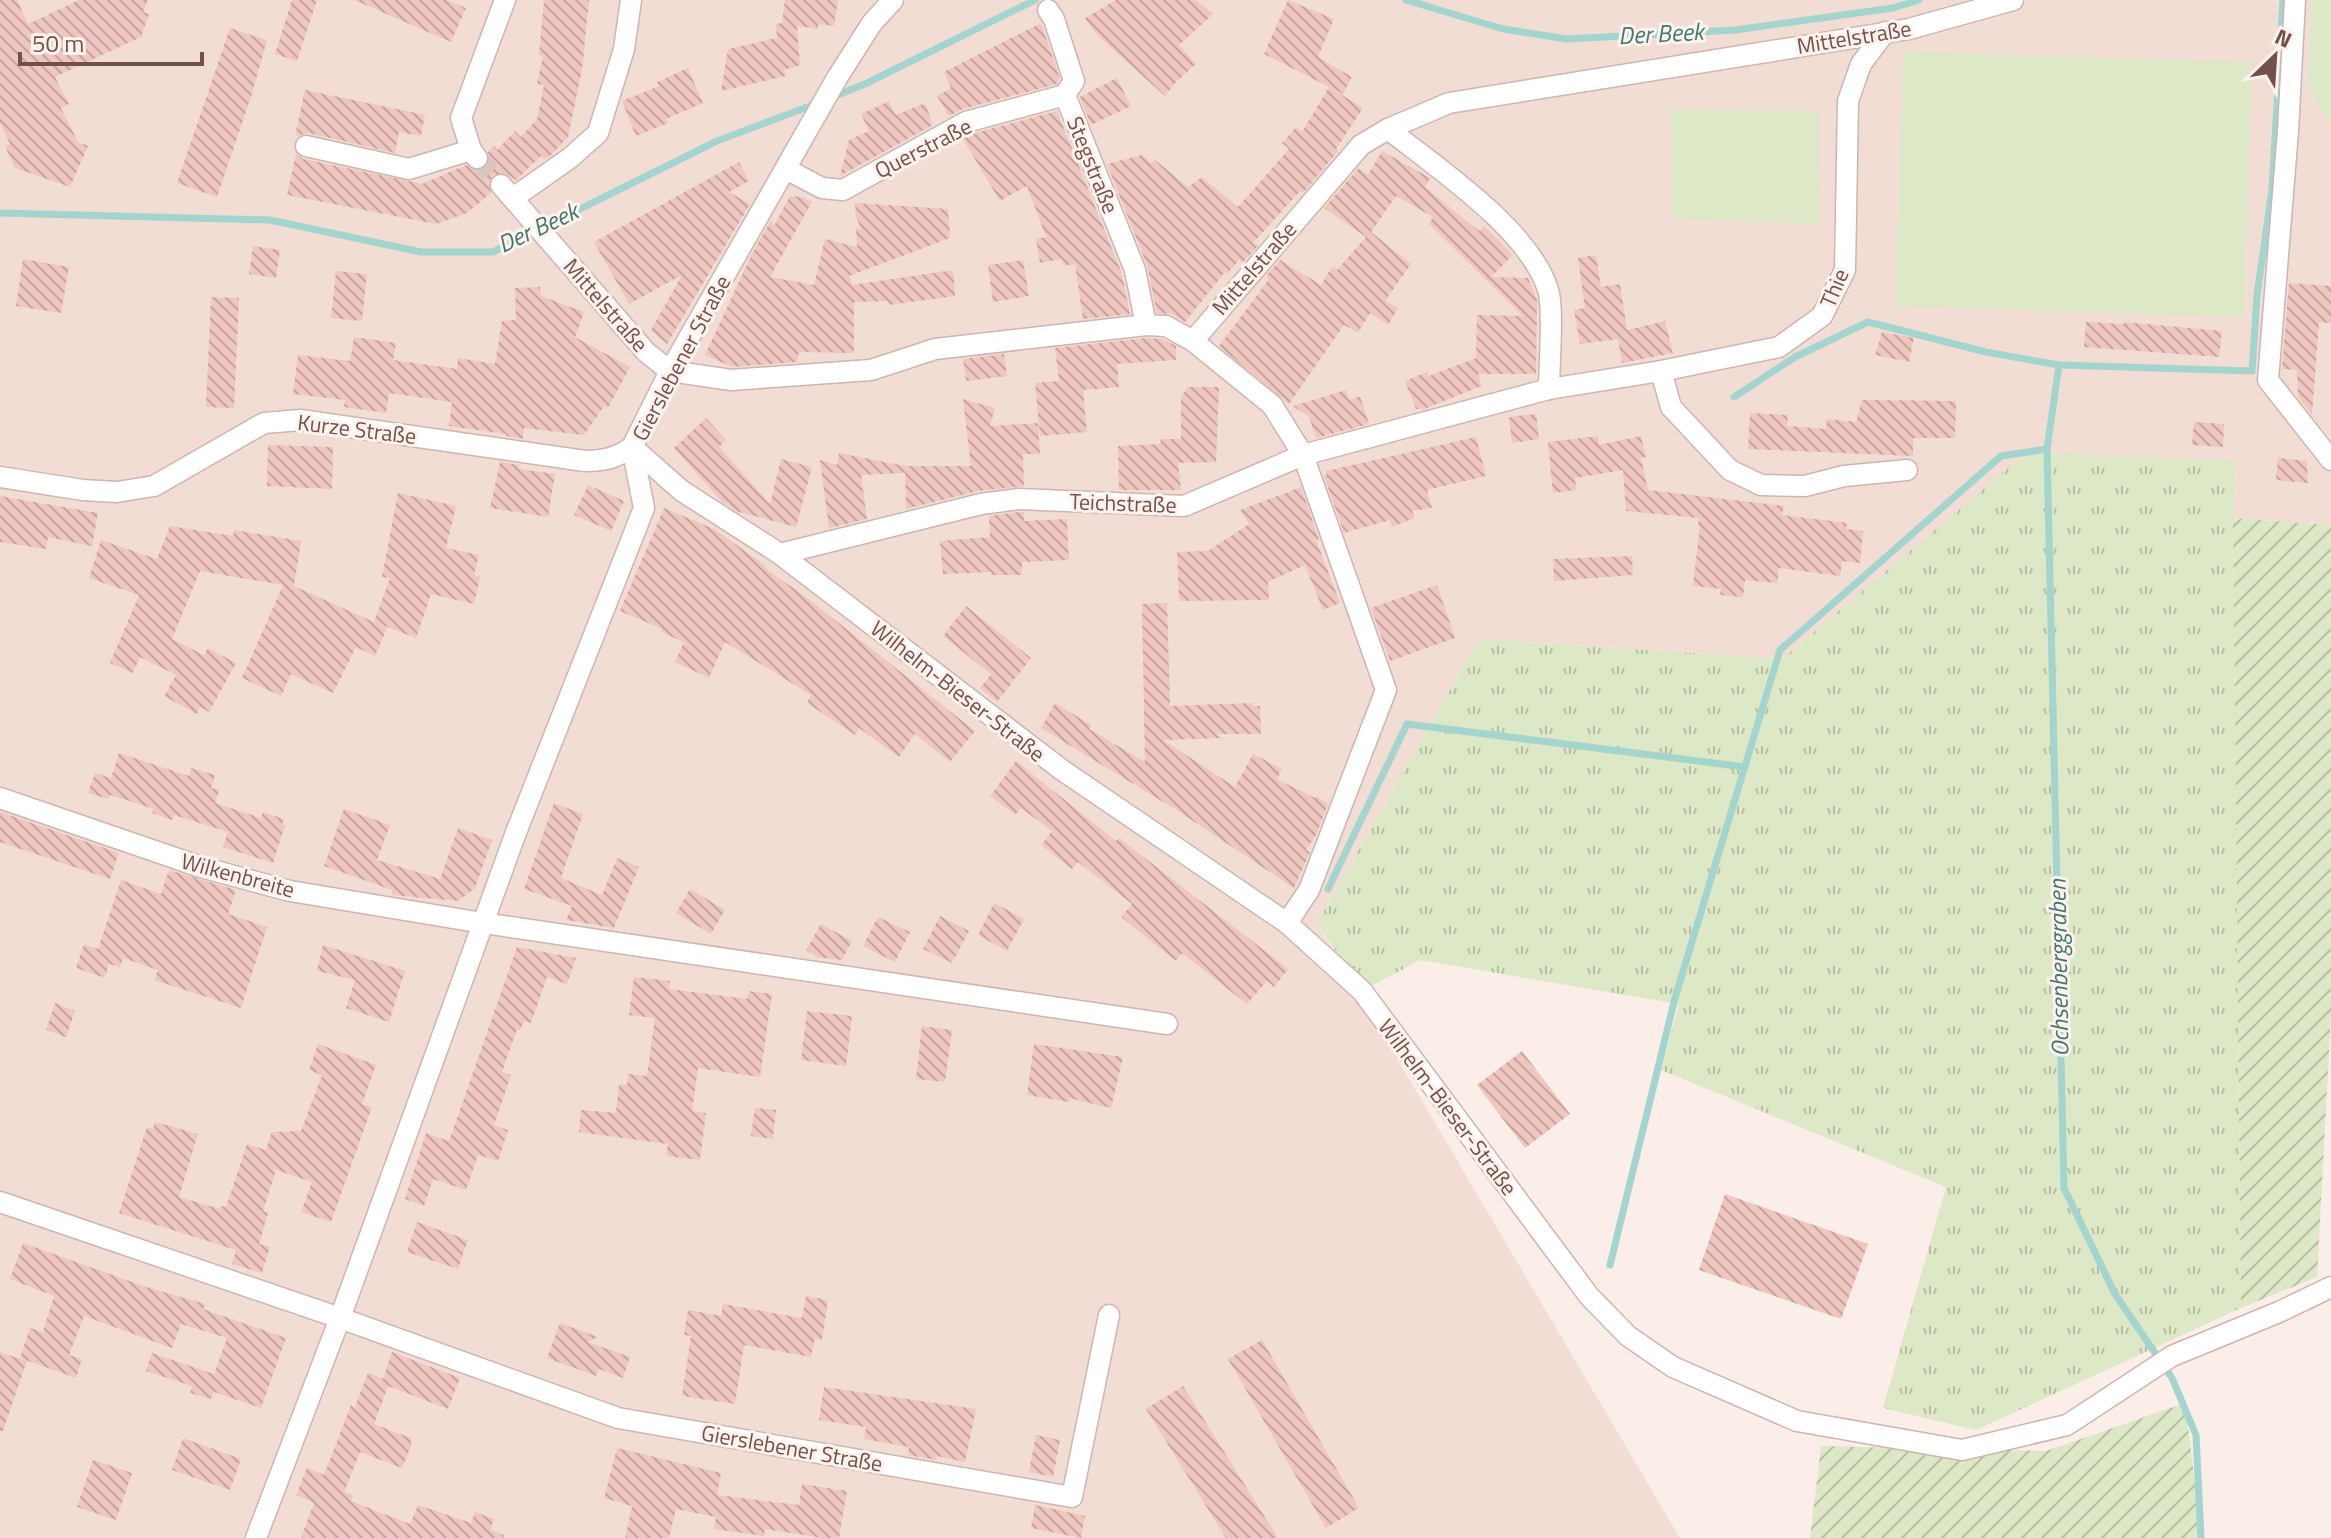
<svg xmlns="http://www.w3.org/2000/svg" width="2331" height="1538" font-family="'Titillium Web',sans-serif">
<defs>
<pattern id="grass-tufts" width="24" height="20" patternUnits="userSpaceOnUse" patternTransform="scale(2)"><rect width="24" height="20" fill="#dde8c6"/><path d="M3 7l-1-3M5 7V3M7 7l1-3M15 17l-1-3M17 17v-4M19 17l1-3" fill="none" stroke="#b8bea3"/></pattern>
<pattern id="garden-furrows" width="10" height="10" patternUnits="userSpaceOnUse" patternTransform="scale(2)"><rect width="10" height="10" fill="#dde8c6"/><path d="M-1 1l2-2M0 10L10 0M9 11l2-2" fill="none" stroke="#b8bea3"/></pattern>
<pattern id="building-back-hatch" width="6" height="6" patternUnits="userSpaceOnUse" patternTransform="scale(2)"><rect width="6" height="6" fill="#efc6c0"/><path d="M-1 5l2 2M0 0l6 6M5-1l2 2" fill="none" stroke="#c6a39e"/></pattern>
</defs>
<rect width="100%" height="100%" fill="#fbede7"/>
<!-- residential -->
<polygon fill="#f2ddd5" points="0,0 2331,0 2331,525 2233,518 2236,462 2027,452 1782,659 1479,639 1317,923 1680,1538 0,1538"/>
<!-- grass -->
<polygon fill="url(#grass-tufts)" points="2027,452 2236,461 2233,518 2241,1308 1976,1430 1883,1408 1946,1187 1661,1070 1679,1004 1420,960 1362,991 1317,923 1479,639 1782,659"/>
<!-- park -->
<g fill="#dde8c6">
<polygon points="2312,0 2331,0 2331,121 2321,111 2308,82"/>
<polygon points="1903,52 2252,62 2244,317 1895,306"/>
<polygon points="1671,110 1820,111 1819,224 1673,218"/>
</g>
<!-- garden -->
<g fill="url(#garden-furrows)">
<polygon points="2233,518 2331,525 2331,1015 2317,1277 2241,1308"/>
<polygon points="2185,1403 2202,1538 1810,1538 1821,1446 2046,1451"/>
</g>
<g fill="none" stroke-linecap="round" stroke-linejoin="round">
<!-- stream -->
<g stroke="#a3d4ce" stroke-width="7">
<polyline points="1406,0 1503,29 1567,39 1735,30 1893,8 1919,0"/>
<polyline points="833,97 867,83 1035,0"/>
<polyline points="0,213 270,220 421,252 493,252 717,141 818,103"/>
<polyline points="2059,365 2047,449 2064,1188 2115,1294 2172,1378 2196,1435 2201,1538"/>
<polyline points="1734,397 1795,357 1868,322 1986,352 2059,365 2252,371 2257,295 2272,190 2283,0"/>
<polyline points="1328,889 1407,724 1745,767"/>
<polyline points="1610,1265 1675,998 1780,650 2001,456 2047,449"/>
</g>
</g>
<!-- building -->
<g fill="url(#building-back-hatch)">
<polygon points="0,0 17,0 28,24 79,0 148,0 143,12 149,14 141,37 55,77 69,104 61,108 78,142 88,146 70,187 15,168 5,146 10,144 0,123"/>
<polygon points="292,0 317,0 297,61 275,54"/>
<polygon points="354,0 447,0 466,8 451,42"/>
<polygon points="544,0 589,0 582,70 568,137 551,155 545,159 541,156 516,180 504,173 493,175 489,182 491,193 467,213 436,224 287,195 296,154 303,159 422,184 466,165 478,171 485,168 489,162 488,152 494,146 497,150 515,131 521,137 537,119 544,85 537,84 543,56 539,55"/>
<polygon points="785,0 838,0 834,26 818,24 818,29 797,26 800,65 784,70 786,76 721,91 728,49 777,38 776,24 782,23"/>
<polygon points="1116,0 1196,0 1213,14 1179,45 1196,64 1176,82 1165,96 1095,33 1085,18"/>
<polygon points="1288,0 1334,19 1318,57 1352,77 1343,94 1264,54"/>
<polygon points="1041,23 1060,79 1057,84 963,109 949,116 937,96 951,88 944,72"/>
<polygon points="230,28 267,40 251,97 217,197 177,183"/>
<polygon points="688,68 703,103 666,119 668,123 636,136 622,101 659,86 657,82"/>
<polygon points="1117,78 1131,106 1091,125 1080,97"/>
<polygon points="1329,87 1363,108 1336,149 1338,151 1303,193 1300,191 1253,243 1258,246 1243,262 1239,260 1227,274 1225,272 1185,322 1172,314 1157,313 1147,265 1107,164 1142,155 1151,163 1155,160 1188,187 1202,177 1238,207 1289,149 1282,143 1296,127 1302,132"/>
<polygon points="305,90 425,115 421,136 399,132 395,153 309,133 295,136"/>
<polygon points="889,101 896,115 925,103 933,125 840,176 849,140 869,131 861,114"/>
<polygon points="1057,111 1122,274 1130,314 1083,319 1075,264 1063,266 1062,259 1040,263 1036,239 1046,237 1027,186 1000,201 963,139 971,134"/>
<polygon points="1382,151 1430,178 1425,187 1479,231 1484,226 1513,255 1491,277 1528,278 1537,300 1536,374 1478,374 1482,386 1424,409 1416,409 1405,381 1427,372 1429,376 1476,358 1477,315 1523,316 1429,224 1433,217 1396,196 1371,232 1411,264 1385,301 1398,308 1388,325 1370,313 1358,333 1344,325 1289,404 1219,346 1269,279 1266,276 1280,260 1321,285 1332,267 1337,270 1366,237 1324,208 1359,168 1368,175"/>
<polygon points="739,162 749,181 729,192 750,204 667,344 651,330 682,275 629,304 594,242"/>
<polygon points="790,196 802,197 812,202 770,277 814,285 825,239 857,247 856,227 862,231 856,217 855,203 948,209 950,238 849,276 852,285 953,270 955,296 889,305 888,301 854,302 854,353 799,352 797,362 732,367 705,355 751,256 771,220 774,226"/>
<polygon points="253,246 280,250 276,278 249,274"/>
<polygon points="1596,255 1601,287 1620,284 1627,330 1665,321 1673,353 1622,363 1618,339 1580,344 1574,310 1585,308 1578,258"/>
<polygon points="23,259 69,267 61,313 16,306"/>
<polygon points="1023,260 1029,296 993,302 988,265"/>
<polygon points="336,271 367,274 362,321 331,318"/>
<polygon points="2289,283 2331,286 2331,323 2319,322 2312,415 2298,397 2297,370 2282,369"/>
<polygon points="540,287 541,296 584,312 575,337 630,367 608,408 604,406 584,435 524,428 523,439 506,436 506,434 449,426 452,402 389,393 386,413 344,407 345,400 293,394 298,355 350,361 354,337 396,343 393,360 457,369 458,358 495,364 502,321 516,320 515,288"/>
<polygon points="211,297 239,298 234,408 206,407"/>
<polygon points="2086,322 2124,324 2124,322 2222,331 2219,357 2084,347"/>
<polygon points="1882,332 1914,338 1909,362 1875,355"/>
<polygon points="1146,338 1162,339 1176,346 1176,360 1117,364 1119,387 1083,390 1087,432 1040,436 1035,383 1059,381 1055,348"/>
<polygon points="1004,354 1007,376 966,381 963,359"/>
<polygon points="1188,387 1219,387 1216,462 1178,463 1181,490 1119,490 1118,446 1160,444 1161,439 1181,439 1181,397"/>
<polygon points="1346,390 1349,400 1360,396 1369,424 1316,438 1309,417 1293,406"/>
<polygon points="963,399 995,408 990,426 1038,423 1040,454 1023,454 1024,486 978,491 906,509 905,469 905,473 861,475 867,519 829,528 820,460 837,465 839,453 905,466 971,466"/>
<polygon points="1862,400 1956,401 1955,438 1913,438 1913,456 1748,449 1750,413 1788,415 1787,426 1826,429 1827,419 1856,422"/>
<polygon points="1536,414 1539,439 1512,443 1509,417"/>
<polygon points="706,418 726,440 719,447 770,504 781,459 812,467 796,527 739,512 722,502 674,448"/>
<polygon points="2194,422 2224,424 2223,447 2192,445"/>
<polygon points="1598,436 1599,445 1641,436 1646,457 1641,458 1648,490 1784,506 1782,515 1847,523 1846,529 1863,531 1860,563 1842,561 1840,576 1779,568 1777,583 1745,580 1743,597 1720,595 1721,589 1693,586 1700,526 1698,526 1699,518 1626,511 1623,470 1575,478 1576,490 1553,493 1548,442"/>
<polygon points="1476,437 1486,476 1427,490 1432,508 1412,511 1415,518 1392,527 1390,520 1344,533 1324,476 1327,475 1326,471"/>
<polygon points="268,445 333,447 332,489 267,486"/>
<polygon points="2278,458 2307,461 2308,483 2276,480"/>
<polygon points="500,462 519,465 519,469 555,474 548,517 490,508"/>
<polygon points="588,485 624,501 611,531 574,515"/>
<polygon points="1301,487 1319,540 1316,540 1340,603 1323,610 1305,565 1268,582 1269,600 1179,601 1177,552 1208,551 1249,524 1240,510"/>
<polygon points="398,493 456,506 446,548 479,555 474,575 480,577 474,604 431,594 416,638 374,622 390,578 382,577"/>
<polygon points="0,496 98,513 92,546 48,537 46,549 0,542"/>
<polygon points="664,508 714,529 766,566 765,568 806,597 975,731 950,762 915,734 899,757 859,728 855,735 807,703 811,695 725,642 709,678 675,662 684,642 661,632 662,629 620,611"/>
<polygon points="1020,512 1024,512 1024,521 1067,519 1069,560 1022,562 1022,575 990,575 992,572 943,574 940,541 990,537 989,516"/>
<polygon points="170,526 233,536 234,530 301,541 294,586 387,628 375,656 356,647 333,693 291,674 281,696 242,678 283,585 200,571 172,639 204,655 208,648 236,663 209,712 200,707 197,714 164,696 176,675 140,657 133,673 110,663 139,595 89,578 101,540 157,559"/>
<polygon points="1632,556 1633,575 1554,581 1553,559"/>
<polygon points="1437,585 1455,638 1390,661 1371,608"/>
<polygon points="1167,603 1170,706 1253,703 1253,706 1260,706 1261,734 1215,734 1223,738 1163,740 1235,787 1253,754 1282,769 1277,779 1315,798 1316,796 1328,804 1316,835 1306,850 1310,852 1294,888 1178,811 1041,728 1055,703 1091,725 1089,729 1145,762 1142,604"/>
<polygon points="966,606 1031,658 997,702 980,688 991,674 943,636"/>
<polygon points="119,753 189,776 191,768 215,775 211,788 219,790 215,803 261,818 263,812 284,819 282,825 285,825 273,863 223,847 228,832 174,815 172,820 152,813 154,809 110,795 108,799 88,793 95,773 111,778"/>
<polygon points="1016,761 1116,841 1119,838 1288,969 1274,987 1267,981 1247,1004 1182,953 1176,961 1121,917 1132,904 1078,862 1072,869 1041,845 1052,831 1021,808 1015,815 990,796"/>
<polygon points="554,803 583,814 561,878 602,895 617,858 639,867 614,928 566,920 572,906 524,889"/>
<polygon points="344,809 390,825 377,860 440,879 458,828 492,840 475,888 458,901 392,895 392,890 324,866"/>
<polygon points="0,812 119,853 110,879 0,842"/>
<polygon points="169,870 236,890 228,914 267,927 241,1008 154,980 158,970 123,958 120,967 109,964 105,978 76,968 84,944 98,949 121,880 161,894"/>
<polygon points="690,889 725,910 711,934 676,913"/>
<polygon points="994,903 1024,919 1007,951 978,935"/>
<polygon points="940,916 969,931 952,963 923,949"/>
<polygon points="878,917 910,932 895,962 863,946"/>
<polygon points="821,924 852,941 842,960 817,957 806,950"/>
<polygon points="323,945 405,971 389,1022 346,1008 355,980 317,971"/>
<polygon points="517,947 576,958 567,984 547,977 531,1023 524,1021 520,1030 517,1029 502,1072 511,1075 494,1125 508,1130 498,1161 478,1155 466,1190 433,1179 424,1206 405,1199 426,1133 449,1141"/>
<polygon points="634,977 670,981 669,989 747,999 749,991 772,994 760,1077 698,1068 692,1111 706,1113 700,1160 666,1156 668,1144 579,1132 581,1110 616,1113 619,1084 627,1085 628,1074 647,1076 655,1018 629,1015"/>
<polygon points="55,1003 75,1011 66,1037 46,1030"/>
<polygon points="807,1011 852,1016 846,1066 801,1060"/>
<polygon points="922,1026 952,1030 945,1082 916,1079"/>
<polygon points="318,1044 376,1065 362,1104 372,1107 331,1222 301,1212 312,1182 276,1170 263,1211 268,1213 259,1244 270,1247 262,1273 232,1264 236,1250 119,1213 147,1127 153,1129 155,1122 198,1134 179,1197 220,1209 221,1206 226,1207 247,1144 266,1150 272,1132 301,1131 322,1075 309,1070"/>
<polygon points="1034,1044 1123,1057 1111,1108 1069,1098 1069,1102 1027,1095"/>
<polygon points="1522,1051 1570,1114 1525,1148 1477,1085"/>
<polygon points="755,1108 776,1110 773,1139 751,1136"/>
<polygon points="1725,1194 1868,1244 1841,1319 1699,1270"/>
<polygon points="417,1222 468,1240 458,1269 407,1252"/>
<polygon points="23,1243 146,1287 205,1304 203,1309 286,1338 261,1408 214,1392 211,1399 190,1393 192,1386 146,1371 152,1353 214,1374 227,1338 181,1324 172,1348 84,1316 69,1355 82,1359 76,1378 20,1358 30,1328 43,1332 54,1296 10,1279"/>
<polygon points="806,1296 828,1300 822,1340 815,1338 811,1357 744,1345 735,1404 682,1396 691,1336 684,1335 688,1310 721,1316 723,1304 802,1318"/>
<polygon points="560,1323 598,1337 588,1342 630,1357 623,1378 599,1369 596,1376 547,1358"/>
<polygon points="1262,1340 1359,1508 1326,1528 1228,1359"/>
<polygon points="0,1352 27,1361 3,1431 0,1431"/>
<polygon points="392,1352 460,1378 448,1409 388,1386 374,1424 411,1438 411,1446 402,1468 360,1452 344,1492 353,1495 351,1501 410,1524 418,1505 471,1523 475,1512 494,1519 490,1530 504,1535 504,1538 301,1538 314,1503 296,1495 307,1468 324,1475 351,1405 355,1407 368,1373 383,1379"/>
<polygon points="1183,1386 1278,1538 1226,1538 1146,1409"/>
<polygon points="824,1387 976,1409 965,1462 937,1456 936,1460 908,1455 909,1447 864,1439 866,1427 819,1420"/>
<polygon points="1036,1435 1060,1440 1053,1477 1029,1472"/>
<polygon points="183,1438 241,1459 230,1490 172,1470"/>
<polygon points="617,1448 721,1473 717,1495 799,1505 802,1484 847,1491 839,1538 823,1538 765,1529 764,1536 714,1529 716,1517 676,1509 669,1538 625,1538 632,1506 604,1498"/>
<polygon points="93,1460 132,1473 116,1520 77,1507"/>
<polygon points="1035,1505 1085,1516 1081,1538 1031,1528"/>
</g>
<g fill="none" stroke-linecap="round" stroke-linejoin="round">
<!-- minor-tunnel -->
<polyline stroke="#d9c6c0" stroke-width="20" stroke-dasharray="20 10" stroke-linecap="butt" points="477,158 501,185"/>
<defs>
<g id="minor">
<polyline points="2295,0 2288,131 2268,380 2331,460"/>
<polyline points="1048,10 1054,19 1074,81 1065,95 1135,270 1146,325"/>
<path d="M1388,129c48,38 142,101 160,161 6,18 1,76 1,99"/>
<polyline points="306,146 409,169 471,150"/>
<polyline points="477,158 471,150 461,118 505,0"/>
<polyline points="786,169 822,188 843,190 966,122 1065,95"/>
<polyline points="501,185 646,352 670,371 731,380 871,370 935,349 1146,325 1166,326 1193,341 1272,405 1303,455 1386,690 1309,890 1287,923"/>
<polyline points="513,198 570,158 598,133 624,49 631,0"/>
<polyline points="1193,341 1361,145 1388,129 1449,103 1909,29 2013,0"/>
<polyline points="1661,371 1671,407 1730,470 1761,485 1805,486 1844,476 1907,470"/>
<polyline points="632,447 682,491 780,554 1062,770 1287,923 1362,991 1589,1296 1628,1336 1673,1367 1797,1421 1962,1450 2067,1425 2172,1356 2279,1312 2331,1287"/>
<path d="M0,477l83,13 34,2 37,-6 110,-63 36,-3 285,41c19,0 31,-3 47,-14"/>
<polyline points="780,554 981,504 1019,499 1184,506 1303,455 1549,389 1661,371 1779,347 1822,316 1845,270 1848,101 1861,64 1885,32"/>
<polyline points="0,798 201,867 290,891 483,923 1167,1024"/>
<polyline points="0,1202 340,1318 618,1418 1072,1497 1109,1315"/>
<polyline points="256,1538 340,1318 515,835 644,508 632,447 670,371 837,78 872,23 893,0"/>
</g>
</defs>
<!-- minor casing -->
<use href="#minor" stroke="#ceb5b0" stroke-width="23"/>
<!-- minor -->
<use href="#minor" stroke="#fff" stroke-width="20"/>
</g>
<g text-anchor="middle" stroke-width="6" stroke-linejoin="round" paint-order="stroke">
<!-- street labels -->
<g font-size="22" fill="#73504d" stroke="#fef2ed">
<text transform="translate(1854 37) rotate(-9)" y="8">Mittelstraße</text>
<text transform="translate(923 148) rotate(-27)" y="8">Querstraße</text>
<text transform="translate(1093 165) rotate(68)" y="8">Stegstraße</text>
<text transform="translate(1254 268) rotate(-49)" y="8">Mittelstraße</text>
<text transform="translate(1834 288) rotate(-67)" y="8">Thie</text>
<text transform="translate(606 305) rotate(49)" y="8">Mittelstraße</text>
<text transform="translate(681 358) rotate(-62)" y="8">Gierslebener Straße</text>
<text transform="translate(357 429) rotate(7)" y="8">Kurze Straße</text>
<text transform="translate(1123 503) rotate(2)" y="8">Teichstraße</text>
<text transform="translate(958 691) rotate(38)" y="8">Wilhelm-Bieser-Straße</text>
<text transform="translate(238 875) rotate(15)" y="8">Wilkenbreite</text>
<text transform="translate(1448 1107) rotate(53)" y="8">Wilhelm-Bieser-Straße</text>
<text transform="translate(792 1448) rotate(10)" y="8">Gierslebener Straße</text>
</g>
<!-- water labels -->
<g font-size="24" font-style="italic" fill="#417771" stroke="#fef2ed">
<text transform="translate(1661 34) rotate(-3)" y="8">Der Beek</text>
<text transform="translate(538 228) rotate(-25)" y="8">Der Beek</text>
<text transform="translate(2059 968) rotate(-91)" y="8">Ochsenberggraben</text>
</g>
</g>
<!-- north arrow -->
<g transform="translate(2275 56) rotate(25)" stroke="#fef2ed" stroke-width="6" paint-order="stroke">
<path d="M0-6L14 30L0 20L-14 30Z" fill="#73504d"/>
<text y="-12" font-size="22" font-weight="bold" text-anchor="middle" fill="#73504d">N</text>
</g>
<!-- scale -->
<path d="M20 52v12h182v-12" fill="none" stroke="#73504d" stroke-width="4"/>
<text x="32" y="52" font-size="24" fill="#73504d" stroke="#fef2ed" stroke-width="6" paint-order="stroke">50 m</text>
</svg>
